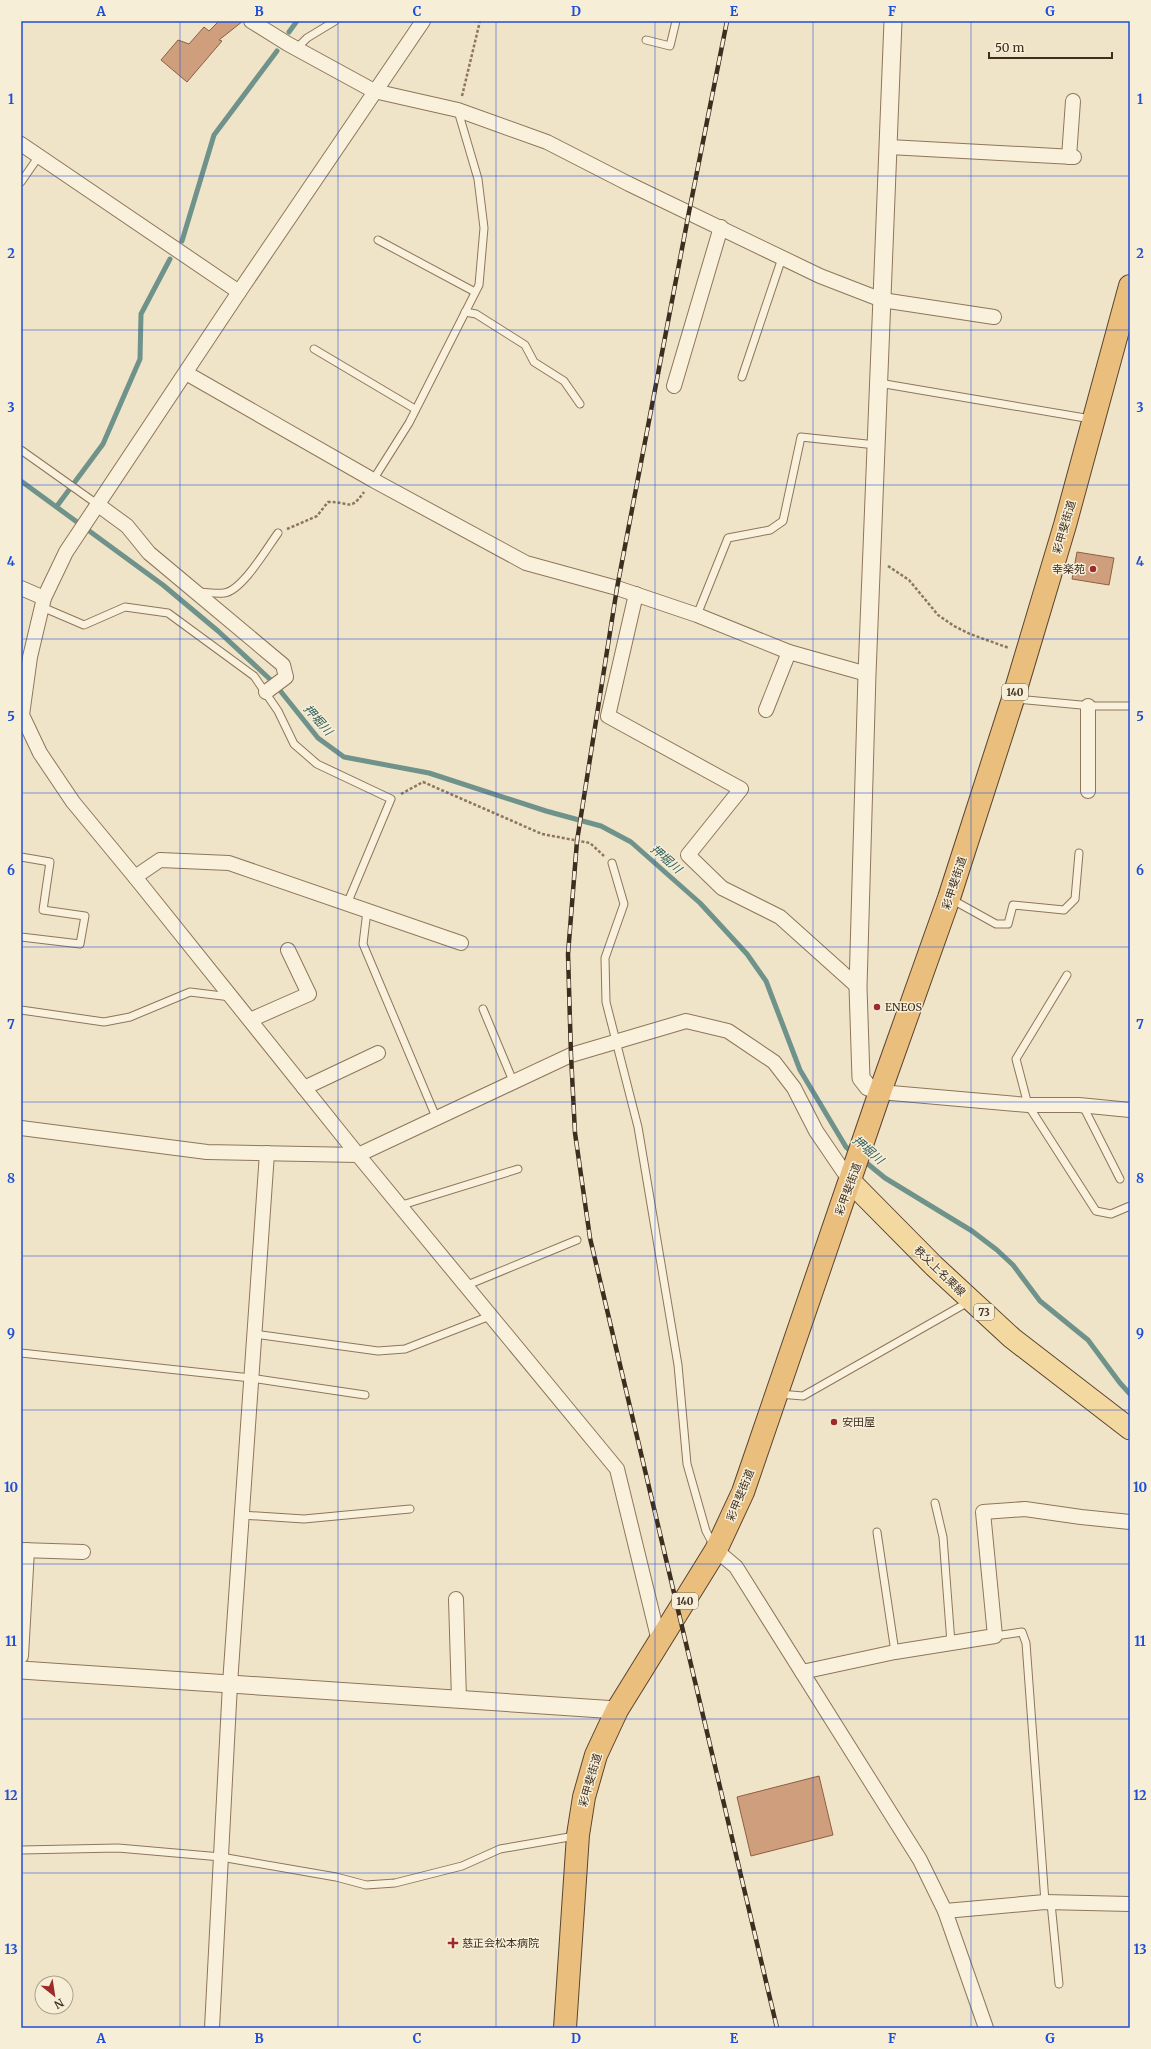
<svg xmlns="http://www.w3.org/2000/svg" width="1151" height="2049" font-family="Merriweather,'Noto Sans JP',serif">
<rect width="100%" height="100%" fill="#f0e4c8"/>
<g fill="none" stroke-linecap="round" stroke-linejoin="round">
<!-- stream -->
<g stroke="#6f938a" stroke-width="5">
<polyline points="289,32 297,21"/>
<polyline points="182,241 214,135 277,51"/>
<polyline points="21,481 163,585 218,631 274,683 318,738 344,757 429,773 546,811 601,826 631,842 700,903 747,954 766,981 800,1070 846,1147 853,1153"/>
<polyline points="57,506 103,444 140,359 141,314 170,259"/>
<polyline points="863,1160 885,1178 972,1231 997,1250 1013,1265 1040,1301 1088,1340 1120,1383 1130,1394"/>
</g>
</g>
<!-- building -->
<g fill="#cf9f7d" stroke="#8d5f41">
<polygon points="219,21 243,21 219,40 222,41 187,82 161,60 178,40 189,44 204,27 209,31"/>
<polygon points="1077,552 1114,558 1109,585 1072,579"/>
<polygon points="819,1776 833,1835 751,1856 737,1797"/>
</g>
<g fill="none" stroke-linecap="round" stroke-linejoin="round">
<defs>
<g id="service">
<polyline points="646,40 670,46 676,21"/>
<polyline points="296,49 307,38 335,21"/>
<polyline points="21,182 39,156"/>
<polyline points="378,240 475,292"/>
<polyline points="465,312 476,314 525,345 534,362 564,381 580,404"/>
<polyline points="314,349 415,409"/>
<polyline points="742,377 782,258"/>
<polyline points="879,383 1091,419"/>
<polyline points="21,450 97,504"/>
<polyline points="373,480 409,423 479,285 484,228 478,179 458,111"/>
<path d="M198,592c8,0 18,2 26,1 18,-2 43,-45 54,-60"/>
<polyline points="42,607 84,625 125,607 168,613 254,676 278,711 294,744 317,764 391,799 347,904"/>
<polyline points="697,615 728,538 770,530 783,521 801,437 876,445"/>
<polyline points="1015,699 1092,706 1130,706"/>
<polyline points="21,857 50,862 43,910 85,916 80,944 21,937"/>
<polyline points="612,863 624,904 605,958 606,1002 638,1127 678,1365 687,1464 706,1531 714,1546"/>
<polyline points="951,899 996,924 1008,924 1013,905 1064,910 1075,899 1079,853"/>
<polyline points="367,911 363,944 436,1117"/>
<polyline points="1067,975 1016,1059 1028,1105 1096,1211 1111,1214 1130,1206"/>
<polyline points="483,1009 513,1081"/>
<polyline points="21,1010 104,1022 130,1017 190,992 231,997"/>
<polyline points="1083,1106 1120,1179"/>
<polyline points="399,1206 518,1169"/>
<polyline points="465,1286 577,1240"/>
<polyline points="254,1334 378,1351 405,1349 490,1316"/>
<polyline points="21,1353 251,1378 365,1395"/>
<polyline points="779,1394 803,1396 970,1301"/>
<polyline points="935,1503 943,1537 951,1643"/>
<polyline points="241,1515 304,1519 410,1509"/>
<polyline points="877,1532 895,1652"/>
<polyline points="995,1636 1022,1632 1026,1643 1045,1902"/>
<polyline points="21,1850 118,1848 221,1857 336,1877 366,1885 395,1883 462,1866 500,1849 575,1836"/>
<polyline points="1051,1903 1059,1984"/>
</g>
<g id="minor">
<polyline points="251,21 288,44 374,91 458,110 547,142 629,184 820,276 882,300 994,317"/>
<polyline points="423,21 239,292 66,552 44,598 30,657 22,715 40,753 73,802 135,877 358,1155 617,1469 659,1641"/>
<polyline points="21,144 239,292"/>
<polyline points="889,147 1074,157"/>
<polyline points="1069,157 1073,101"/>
<polyline points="186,373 373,480 526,563 617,588 697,615 789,652 867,674"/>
<polyline points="674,386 721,227"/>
<polyline points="97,504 127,526 149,553 283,665 286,677 266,692"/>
<polyline points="21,588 44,598"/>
<polyline points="636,594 608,716 741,789 688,855 722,888 780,917 858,987"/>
<polyline points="1088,706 1088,791"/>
<polyline points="766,710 789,652"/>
<polyline points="135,877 160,860 229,863 461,943"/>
<polyline points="250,1020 309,994 288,950"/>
<polyline points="304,1088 378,1053"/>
<polyline points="880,1092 1028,1105 1079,1105 1130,1110"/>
<polyline points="21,1128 207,1152 358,1155 571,1055 686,1021 728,1031 774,1062 794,1088 816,1131 850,1181"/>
<polyline points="21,1550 83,1552"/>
<polyline points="716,1550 736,1567 920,1860 945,1911 986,2028"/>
<polyline points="456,1599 459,1699"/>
<polyline points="21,1656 27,1550"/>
<polyline points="802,1672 895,1652 995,1636 983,1512 1025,1509 1081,1517 1130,1522"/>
<polyline points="945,1911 1045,1902 1130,1904"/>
<polyline points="212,2028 230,1684 267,1153"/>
</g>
<g id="tertiary">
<polyline points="880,1092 868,1087 861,1078 858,987 867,674 893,21"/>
<polyline points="21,1670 617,1710"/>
</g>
<polyline id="primary" points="850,1181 934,1266 1012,1338 1130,1429"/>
<polyline id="trunk" points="565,2028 578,1835 584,1797 596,1755 617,1710 716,1550 743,1492 880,1092 949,898 1013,699 1065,525 1130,286"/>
</defs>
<!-- service casing -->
<use href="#service" stroke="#8d765c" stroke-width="9"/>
<!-- minor casing -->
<use href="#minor" stroke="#8d765c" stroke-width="16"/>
<!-- tertiary casing -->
<use href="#tertiary" stroke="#8d765c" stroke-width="19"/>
<!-- primary casing -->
<use href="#primary" stroke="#5b4430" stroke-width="23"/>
<!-- trunk casing -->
<use href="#trunk" stroke="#5b4430" stroke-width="24"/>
<!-- path -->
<g stroke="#8d765c" stroke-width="2.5" stroke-dasharray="3 2" stroke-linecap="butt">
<polyline points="462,96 480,21"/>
<path d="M287,529l30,-13 11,-14c22,-1 21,11 36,-10"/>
<polyline points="888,566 909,580 938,615 954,626 970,634 1009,648"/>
<polyline points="401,794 423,782 542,834 590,843 604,856"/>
</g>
<!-- service -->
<use href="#service" stroke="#faf1dc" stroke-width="7"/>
<!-- minor -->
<use href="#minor" stroke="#faf1dc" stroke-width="14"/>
<!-- tertiary -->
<use href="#tertiary" stroke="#faf1dc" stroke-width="17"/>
<!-- primary -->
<use href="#primary" stroke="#f3d9a0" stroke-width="21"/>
<!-- trunk -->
<use href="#trunk" stroke="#eabe7c" stroke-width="22"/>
<defs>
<polyline id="rail" points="727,21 689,212 617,588 577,841 568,954 571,1055 575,1133 590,1238 777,2028"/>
</defs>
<!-- rail casing -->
<use href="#rail" stroke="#3d2e20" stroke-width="4.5"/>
<!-- rail -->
<use href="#rail" stroke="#f7eed8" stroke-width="3" stroke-dasharray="9" stroke-linecap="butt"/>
</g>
<!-- grid -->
<path fill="none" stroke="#1d4ed8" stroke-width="1" stroke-opacity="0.55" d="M180,21v2007M338,21v2007M496,21v2007M655,21v2007M813,21v2007M971,21v2007M21,176h1109M21,330h1109M21,485h1109M21,639h1109M21,793h1109M21,947h1109M21,1102h1109M21,1256h1109M21,1410h1109M21,1564h1109M21,1719h1109M21,1873h1109"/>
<!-- markers -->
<g fill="#9e2a2b" stroke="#f7eed8" stroke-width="1.5">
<circle cx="1093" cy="569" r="4"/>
<circle cx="877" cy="1007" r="4"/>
<circle cx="834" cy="1422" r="4"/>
<path d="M451 1937h4v4h4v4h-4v4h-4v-4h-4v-4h4z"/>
</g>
<g text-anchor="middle" stroke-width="3" stroke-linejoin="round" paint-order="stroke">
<!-- shield labels -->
<g fill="#f7eed8" stroke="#756857" stroke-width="1">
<rect x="1002" y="684" width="26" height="16" rx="3"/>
<rect x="974" y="1304" width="20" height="16" rx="3"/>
<rect x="672" y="1593" width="26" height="16" rx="3"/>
</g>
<g font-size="10" font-weight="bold" fill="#3d2e20">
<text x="1015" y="696">140</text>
<text x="984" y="1316">73</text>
<text x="685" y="1605">140</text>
</g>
<!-- street labels -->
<g font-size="11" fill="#3d2e20" stroke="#f7eed8">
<text transform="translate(1064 527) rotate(-74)" y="4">彩甲斐街道</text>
<text transform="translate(954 883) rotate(-72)" y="4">彩甲斐街道</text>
<text transform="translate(848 1189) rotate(-70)" y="4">彩甲斐街道</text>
<text transform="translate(940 1271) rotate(44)" y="4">秩父上名栗線</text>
<text transform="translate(740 1495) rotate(-68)" y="4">彩甲斐街道</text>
<text transform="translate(590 1780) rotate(-74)" y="4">彩甲斐街道</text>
</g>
<!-- poi labels -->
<g font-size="11" fill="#3d2e20" stroke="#f7eed8" text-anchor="start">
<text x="1085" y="573" text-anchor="end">幸楽苑</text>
<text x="885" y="1011">ENEOS</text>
<text x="842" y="1426">安田屋</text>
<text x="462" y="1947">慈正会松本病院</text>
</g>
<!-- water labels -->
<g font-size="12" font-style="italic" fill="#2f5d5a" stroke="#f7eed8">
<text transform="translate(318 720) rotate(48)" y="4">押堀川</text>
<text transform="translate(666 859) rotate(41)" y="4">押堀川</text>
<text transform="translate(868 1150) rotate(41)" y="4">押堀川</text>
</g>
</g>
<!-- border -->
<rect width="1151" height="2049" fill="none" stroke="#f7eed8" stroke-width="44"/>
<!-- north arrow -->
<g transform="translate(54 1995) rotate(150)"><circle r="19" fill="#f7eed8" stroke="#ada18e"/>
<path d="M0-3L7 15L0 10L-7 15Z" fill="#9e2a2b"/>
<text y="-6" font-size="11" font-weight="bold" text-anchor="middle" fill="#3d2e20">N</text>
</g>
<!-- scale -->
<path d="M989 52v6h123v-6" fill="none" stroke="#3d2e20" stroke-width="2"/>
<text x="995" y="52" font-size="12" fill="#3d2e20" stroke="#f7eed8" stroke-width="3" paint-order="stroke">50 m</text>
<rect x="22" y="22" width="1107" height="2005" fill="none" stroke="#1d4ed8" stroke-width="1.5"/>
<g font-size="13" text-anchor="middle" font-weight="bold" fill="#1d4ed8">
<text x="101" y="16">A</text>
<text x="259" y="16">B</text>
<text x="417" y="16">C</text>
<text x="576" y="16">D</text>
<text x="734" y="16">E</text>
<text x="892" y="16">F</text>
<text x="1050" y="16">G</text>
<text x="11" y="104">1</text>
<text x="1140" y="104">1</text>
<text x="11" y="258">2</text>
<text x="1140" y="258">2</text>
<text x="11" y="412">3</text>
<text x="1140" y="412">3</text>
<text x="11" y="566">4</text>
<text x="1140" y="566">4</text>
<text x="11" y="721">5</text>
<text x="1140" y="721">5</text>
<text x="11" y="875">6</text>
<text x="1140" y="875">6</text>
<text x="11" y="1029">7</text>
<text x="1140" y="1029">7</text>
<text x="11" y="1183">8</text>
<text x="1140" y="1183">8</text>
<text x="11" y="1338">9</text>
<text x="1140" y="1338">9</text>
<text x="11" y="1492">10</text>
<text x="1140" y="1492">10</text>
<text x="11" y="1646">11</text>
<text x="1140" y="1646">11</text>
<text x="11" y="1800">12</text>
<text x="1140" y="1800">12</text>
<text x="11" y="1954">13</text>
<text x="1140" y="1954">13</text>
<text x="101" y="2043">A</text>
<text x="259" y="2043">B</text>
<text x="417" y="2043">C</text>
<text x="576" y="2043">D</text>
<text x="734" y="2043">E</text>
<text x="892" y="2043">F</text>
<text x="1050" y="2043">G</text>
</g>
</svg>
